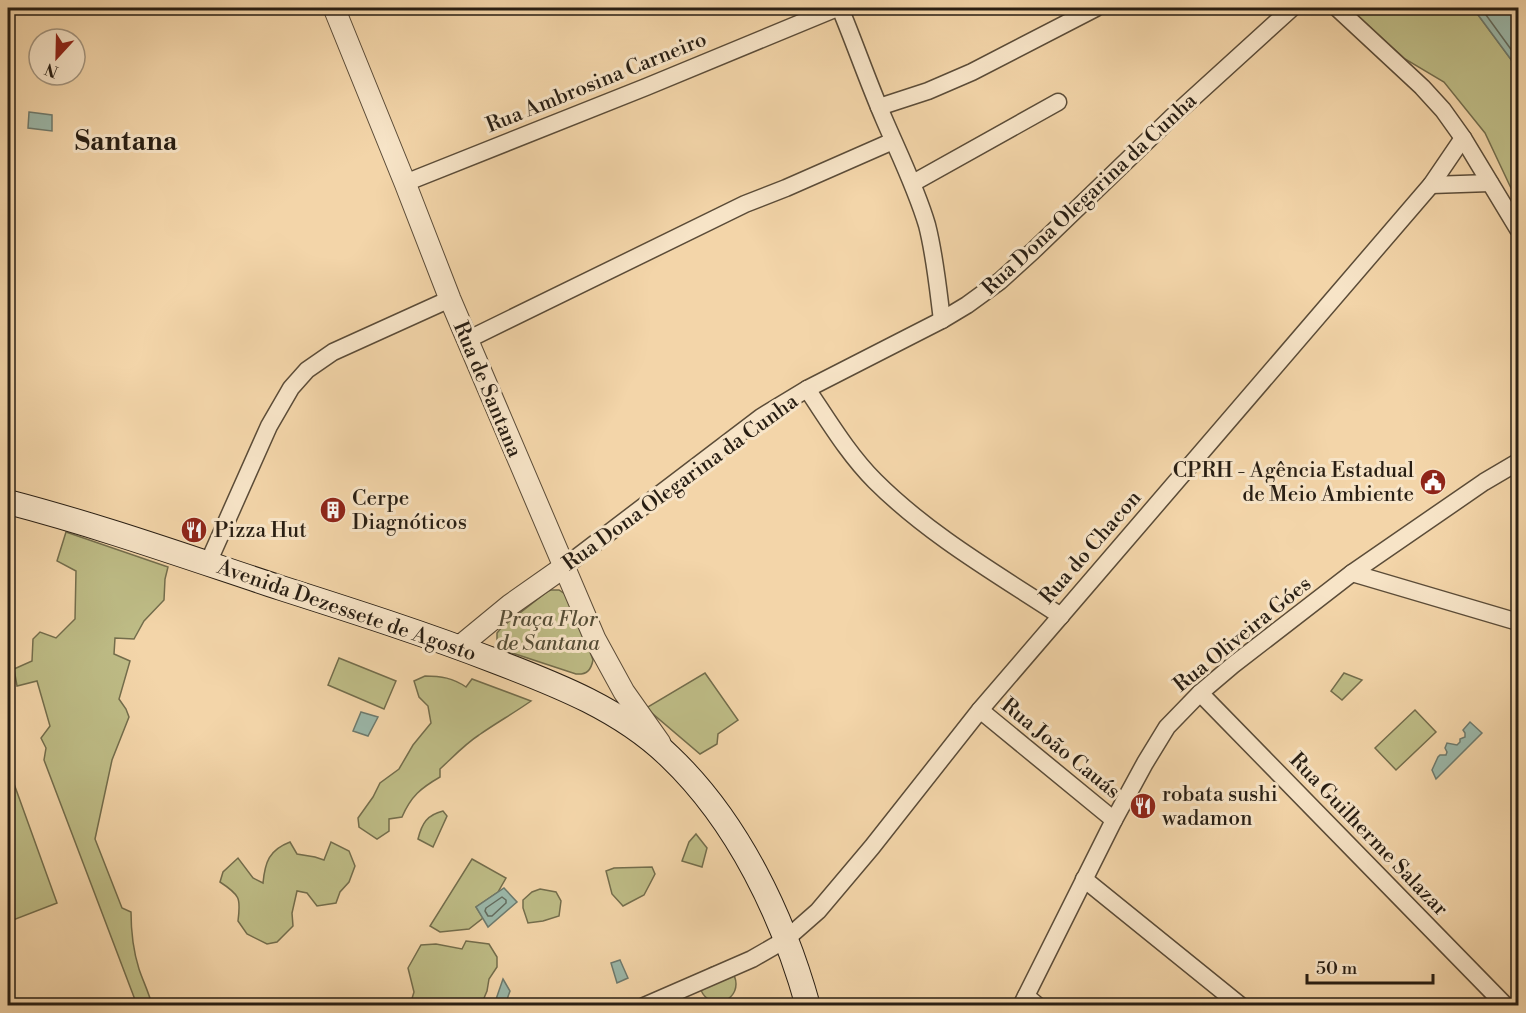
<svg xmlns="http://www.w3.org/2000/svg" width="1526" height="1013" font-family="'Libre Bodoni',serif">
<rect width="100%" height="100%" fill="#f3d5a9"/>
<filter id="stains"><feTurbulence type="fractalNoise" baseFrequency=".00333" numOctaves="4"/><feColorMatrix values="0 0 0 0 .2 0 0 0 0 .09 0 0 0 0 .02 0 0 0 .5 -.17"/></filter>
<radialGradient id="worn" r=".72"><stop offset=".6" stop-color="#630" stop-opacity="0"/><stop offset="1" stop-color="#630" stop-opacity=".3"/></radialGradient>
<!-- green -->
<g fill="#bebc86" stroke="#736d4c" stroke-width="1.5">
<polygon points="1349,8 1473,8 1518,69 1518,203 1485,133 1444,82 1405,59"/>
<path d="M66,532l102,35 -3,12 -1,21 -20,21 -10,18 -19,-1 -1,16 16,7 -11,38 7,10 3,8 -17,43 -17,79 27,69 9,4c0,19 2,38 8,57 4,12 10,24 13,36h-15l-93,-245 2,-12 -5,-10 9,-12 -13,-45 -20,5 -3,-17 18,-8 1,-22 7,-7 16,6 19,-19 1,-48 -19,-10z"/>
<path d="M551,590h8l6,4 15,30 13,36c-2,10 -6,15 -17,14l-73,-24 -6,-7v-10l5,-6 46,-36z"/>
<polygon points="339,658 396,681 384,709 328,685"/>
<polygon points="705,673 738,720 718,734 717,744 700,754 646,708"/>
<polygon points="1344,673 1362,680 1342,700 1331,691"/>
<path d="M425,676c16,0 28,2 41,11l6,-8 59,22c-17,12 -35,22 -52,34 -14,9 -26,22 -39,34v8c-19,11 -29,19 -38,40l-13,2v12l-12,8 -18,-12 -1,-9 15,-21 7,-14 19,-14 14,-24 18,-22 -3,-17 -9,-9 -5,-16z"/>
<polygon points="1415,710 1436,732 1396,770 1375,748"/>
<polygon points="13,781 57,903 8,922 8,783"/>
<path d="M443,811l4,5 -14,31 -15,-8c4,-16 9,-24 25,-28z"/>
<polygon points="696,834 707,848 702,867 682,861 689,842"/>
<path d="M290,842l7,12 18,3 9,3 7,-18 18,9 6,15 -6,16 -9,10 -4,11 -19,3 -10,-13 -10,-2 -5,22 1,13 -16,16 -10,2 -20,-10 -9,-13c3,-23 2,-26 -18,-39l3,-10 15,-14 15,20 10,5c2,-21 6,-33 27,-41z"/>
<polygon points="472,859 506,878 498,892 476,907 483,918 469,929 440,932 430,926"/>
<polygon points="652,867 655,874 644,895 623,906 612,894 606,871 614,868"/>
<polygon points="540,889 556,892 561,901 559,916 543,921 528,923 523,908 523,900 532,892"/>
<polygon points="466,941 489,944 497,957 497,967 489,979 487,991 481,1005 410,1005 414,992 408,968 421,945 436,944 462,949"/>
<circle cx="718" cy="984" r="18"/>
</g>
<!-- water -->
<g fill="#9bb8aa" stroke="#6d7a6e" stroke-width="1.5">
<polygon points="1473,8 1518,8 1518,69"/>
<polygon points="29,112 52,115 52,131 28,128"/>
<polygon points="361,712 378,717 368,736 353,731"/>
<polygon points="1470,722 1482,733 1436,779 1432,770 1438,757 1440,755 1446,755 1447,752 1445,748 1447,743 1457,745 1460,742 1460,739 1465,737 1465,733 1463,730"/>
<polygon points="504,888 517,902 488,927 476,907"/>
<polygon points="620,960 628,978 617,983 611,963"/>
<polygon points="503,979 510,991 505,1005 494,1005"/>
</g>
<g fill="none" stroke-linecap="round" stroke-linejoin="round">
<!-- shore -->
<g stroke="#626b5e" stroke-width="1.5">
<polyline points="1481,8 1518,59"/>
<polygon points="502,897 506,900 506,903 492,916 488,916 485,911 486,908"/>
</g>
<defs>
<g id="minor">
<path d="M840,8c15,36 28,74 44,111 15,35 32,69 43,106 8,31 11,64 15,95"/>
<polyline points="1337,8 1422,87 1443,110 1463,138 1518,229"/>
<polyline points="879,107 928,91 972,72 1096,8"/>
<polyline points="405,183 646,87 837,8"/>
<polyline points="913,183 1058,102"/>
<polyline points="1431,185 1490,183"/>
<polyline points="467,340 745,204 786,188 893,141"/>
<path d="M807,389c21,31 41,65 68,92 54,54 122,93 186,135"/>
<polyline points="208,563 269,426 291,388 307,370 333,352 450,299"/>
<polyline points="564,567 761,417 807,389 942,320 967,305 1000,281 1033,251 1171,118 1292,8"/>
<polyline points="1352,573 1518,622"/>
<polyline points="1200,693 1506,1006"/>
<polyline points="980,710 1114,820"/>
<polyline points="1084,879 1241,1006"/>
<polyline points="1026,996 1038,1006"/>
<polyline points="644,1006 752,959 785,940 818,911 872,847 980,710 1431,185 1463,138"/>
<polyline points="1021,1006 1114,820 1145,763 1167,727 1200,693 1233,665 1352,573 1484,482 1518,462"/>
</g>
<g id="tertiary">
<polyline points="334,8 405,183 450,299 595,639 624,692 660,743"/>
<polyline points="459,647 510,605 564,567"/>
</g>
<path id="secondary" d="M8,502c92,24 182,56 273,86 72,23 144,46 214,73 63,24 127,49 175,96 68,65 113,159 138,249"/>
</defs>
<!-- minor casing -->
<use href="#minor" stroke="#5b4c38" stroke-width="19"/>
<!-- tertiary casing -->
<use href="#tertiary" stroke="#5b4c38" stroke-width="23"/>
<!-- secondary casing -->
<use href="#secondary" stroke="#281e13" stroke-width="26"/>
<!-- minor -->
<use href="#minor" stroke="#f7e4c7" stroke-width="16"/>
<!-- tertiary -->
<use href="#tertiary" stroke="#f7e4c7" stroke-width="21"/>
<!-- secondary -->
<use href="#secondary" stroke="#f7e4c7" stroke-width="24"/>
</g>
<!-- icons -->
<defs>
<symbol id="civic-disc" viewBox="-11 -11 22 22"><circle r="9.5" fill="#8f2418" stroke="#f7e4c7"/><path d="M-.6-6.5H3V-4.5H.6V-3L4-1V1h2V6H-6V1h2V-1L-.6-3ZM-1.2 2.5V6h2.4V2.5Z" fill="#fff"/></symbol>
<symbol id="building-disc" viewBox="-11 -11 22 22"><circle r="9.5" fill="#8f2418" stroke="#f7e4c7"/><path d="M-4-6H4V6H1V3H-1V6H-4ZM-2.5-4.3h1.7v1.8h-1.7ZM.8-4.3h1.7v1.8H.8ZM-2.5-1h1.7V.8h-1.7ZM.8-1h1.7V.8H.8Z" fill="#fff"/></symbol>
<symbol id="restaurant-disc" viewBox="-11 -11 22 22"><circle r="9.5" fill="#8f2418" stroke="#f7e4c7"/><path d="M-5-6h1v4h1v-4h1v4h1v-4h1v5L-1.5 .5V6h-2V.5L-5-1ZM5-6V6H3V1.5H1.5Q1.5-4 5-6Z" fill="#fff"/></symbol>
</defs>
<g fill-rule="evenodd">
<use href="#civic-disc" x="1418" y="467" width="30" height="30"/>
<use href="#building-disc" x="318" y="495" width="30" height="30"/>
<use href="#restaurant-disc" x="179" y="515" width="30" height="30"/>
<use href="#restaurant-disc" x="1128" y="791" width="30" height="30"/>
</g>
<g text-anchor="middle" stroke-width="6" stroke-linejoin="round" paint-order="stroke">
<!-- street labels -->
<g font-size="21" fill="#281e13" stroke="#f7e4c7">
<text transform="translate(596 82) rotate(-22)" y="7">Rua Ambrosina Carneiro</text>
<text transform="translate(1089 194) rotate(-43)" y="7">Rua Dona Olegarina da Cunha</text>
<text transform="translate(488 389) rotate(67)" y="7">Rua de Santana</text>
<text transform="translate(680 482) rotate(-36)" y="7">Rua Dona Olegarina da Cunha</text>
<text transform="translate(1090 547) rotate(-49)" y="7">Rua do Chacon</text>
<text transform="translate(347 610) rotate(19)" y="7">Avenida Dezessete de Agosto</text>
<text transform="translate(1242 634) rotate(-39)" y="7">Rua Oliveira Góes</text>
<text transform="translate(1061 748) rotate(39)" y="7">Rua João Cauás</text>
<text transform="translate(1369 834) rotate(46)" y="7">Rua Guilherme Salazar</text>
</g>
<!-- poi labels -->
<g font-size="21" fill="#281e13" stroke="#f7e4c7" text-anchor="start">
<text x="1414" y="477" text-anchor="end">CPRH - Agência Estadual<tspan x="1414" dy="24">de Meio Ambiente</tspan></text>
<text x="352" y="505">Cerpe<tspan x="352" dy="24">Diagnóticos</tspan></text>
<text x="214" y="537">Pizza Hut</text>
<text x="1162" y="801">robata sushi<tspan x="1162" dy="24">wadamon</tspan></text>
</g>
<!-- park labels -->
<g font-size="21" font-style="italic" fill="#554d36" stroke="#f7e4c7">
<text x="548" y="626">Praça Flor<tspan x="548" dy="24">de Santana</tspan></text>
</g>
<!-- district labels -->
<g font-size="27" font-weight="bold" fill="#281e13" stroke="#f7e4c7">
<text x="126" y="150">Santana</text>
</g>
</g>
<!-- margin -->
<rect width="1526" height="1013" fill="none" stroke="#f3d5a9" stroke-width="30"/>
<rect x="9" y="9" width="1508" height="995" fill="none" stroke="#281e13" stroke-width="3"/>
<rect x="15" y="15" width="1496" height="983" fill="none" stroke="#281e13" stroke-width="1.5"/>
<!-- north arrow -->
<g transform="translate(57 57) rotate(202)"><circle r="28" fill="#f7e4c7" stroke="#a4957f" stroke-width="1.5"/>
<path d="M0-4.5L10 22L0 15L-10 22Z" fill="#8f2418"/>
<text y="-9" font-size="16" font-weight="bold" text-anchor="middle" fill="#281e13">N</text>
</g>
<!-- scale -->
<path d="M1307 974v9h126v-9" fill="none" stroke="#281e13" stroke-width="3"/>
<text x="1316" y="974" font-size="18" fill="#281e13" stroke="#f7e4c7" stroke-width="4.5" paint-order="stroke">50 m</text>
<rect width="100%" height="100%" filter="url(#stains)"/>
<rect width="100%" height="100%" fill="url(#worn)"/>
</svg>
